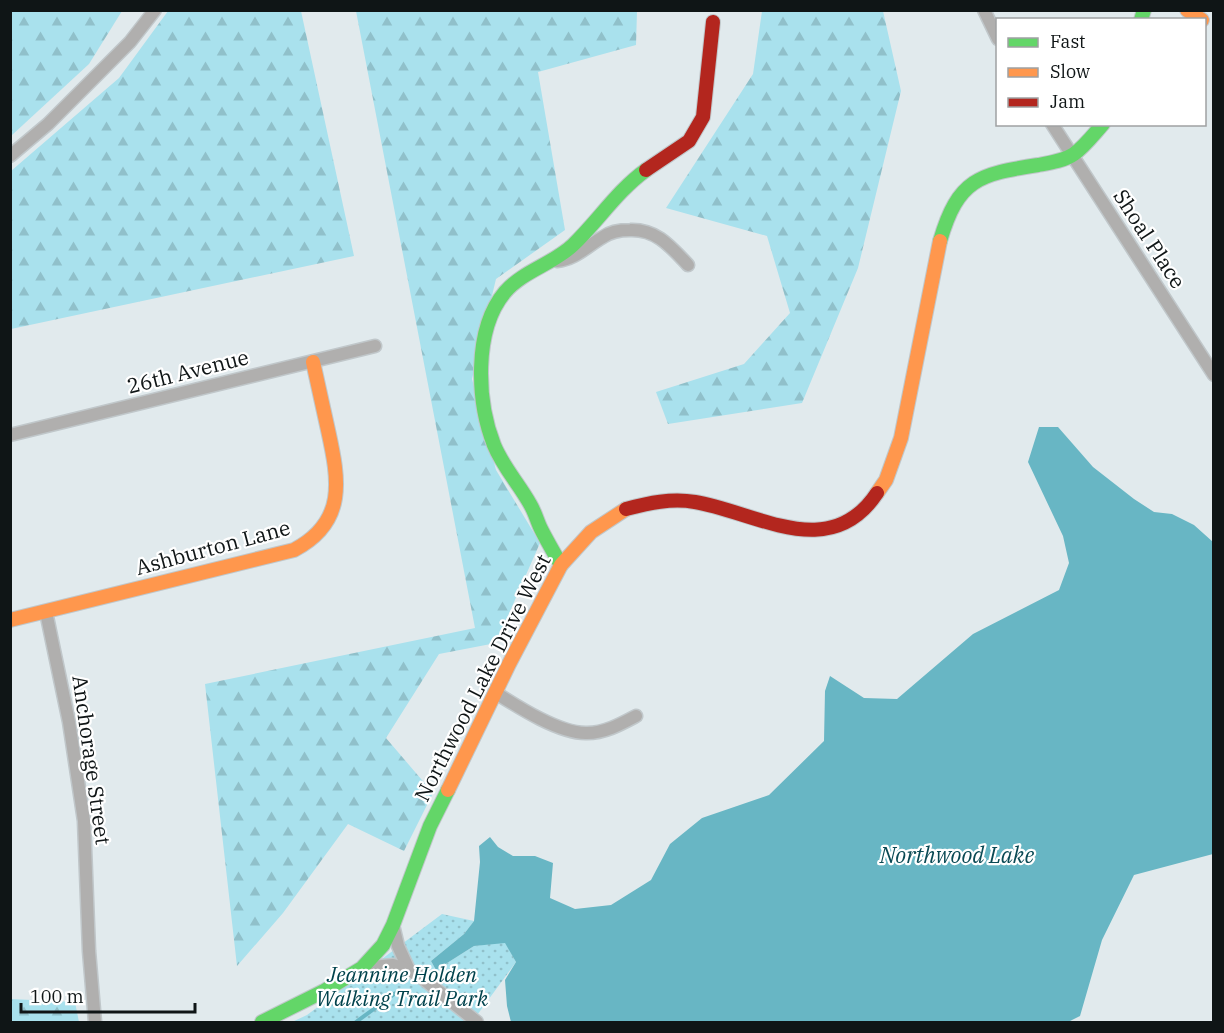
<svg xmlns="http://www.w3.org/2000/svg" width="1224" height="1033" font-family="'IBM Plex Serif',serif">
<defs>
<pattern id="grass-dots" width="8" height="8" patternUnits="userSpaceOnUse" patternTransform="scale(1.5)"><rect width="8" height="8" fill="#a9e1ed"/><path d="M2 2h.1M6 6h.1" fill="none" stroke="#90c0ca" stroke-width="1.8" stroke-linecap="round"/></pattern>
<pattern id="forest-firs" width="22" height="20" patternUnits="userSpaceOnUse" patternTransform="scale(1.5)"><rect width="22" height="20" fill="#a9e1ed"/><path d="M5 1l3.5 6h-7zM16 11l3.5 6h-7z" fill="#90c0ca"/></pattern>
</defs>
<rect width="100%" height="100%" fill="#e1eaed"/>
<!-- grass -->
<polygon fill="url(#grass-dots)" points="442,914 474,921 464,934 431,961 436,970 474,946 505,942 516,962 472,1022 292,1022 307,1015"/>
<!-- forest -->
<g fill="url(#forest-firs)">
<polygon points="11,10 122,11 89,64 11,136"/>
<polygon points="168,11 301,11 354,256 11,329 11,171 119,78"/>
<polygon points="356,11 637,11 636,45 538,72 565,230 496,279 472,379 496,470 540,543 496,643 439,654 386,738 433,793 404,851 348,824 283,913 237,966 205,684 475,628"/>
<polygon points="762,11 883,11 901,91 858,268 802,403 668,424 656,392 744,364 790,313 767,236 666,208 753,74"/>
<polygon points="11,999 75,1002 79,1022 11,1022"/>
</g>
<!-- water -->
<polygon fill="#68b6c4" points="1039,427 1058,427 1093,467 1134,499 1154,512 1172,514 1194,525 1213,542 1213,854 1134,875 1102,940 1080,1016 1068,1022 511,1022 507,1006 505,980 516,962 505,943 474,946 436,970 431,961 464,934 474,921 480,862 479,846 490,837 498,847 513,856 535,856 553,863 550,898 575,909 611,905 651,880 670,844 702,818 769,795 824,741 825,691 830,676 864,698 897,699 973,634 1059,590 1069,563 1063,536 1028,462"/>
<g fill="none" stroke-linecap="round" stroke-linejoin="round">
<!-- stream -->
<polyline stroke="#68b6c4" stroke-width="4" points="356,1022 397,992"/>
<defs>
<g id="street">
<polyline points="984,10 998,39"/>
<polyline points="1052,124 1214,375"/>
<polyline points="10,156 48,124 130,42 155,10"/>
<path d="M557,261c19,-2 30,-15 46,-24 7,-5 18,-7 27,-7 27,-1 41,17 58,35"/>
<polyline points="10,435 375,346"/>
<polyline points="46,612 69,722 84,821 89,951 95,1022"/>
<path d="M496,693c22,14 64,41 91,40 18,0 34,-9 49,-17"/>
<polyline points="393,925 398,946 409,970 421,977 477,1022"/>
<polyline points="362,968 393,965 409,970"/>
</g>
<g id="fast">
<polyline points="1141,20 1144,10"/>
<path d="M940,241c18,-62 39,-67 98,-76 11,-2 26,-4 36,-11 10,-7 20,-20 29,-30"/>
<path d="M561,565c-7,-12 -14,-24 -20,-36 -4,-8 -6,-17 -11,-25 -11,-20 -27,-37 -36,-59 -17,-43 -21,-115 11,-153 18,-21 48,-28 68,-47 25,-24 44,-54 73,-75"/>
<polyline points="262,1022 324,991 362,968 383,945 393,925 430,826 448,790"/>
</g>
<g id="slow">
<polyline points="1187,10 1202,20"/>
<polyline points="877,493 886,480 901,438 940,241"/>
<path d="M10,620l284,-70c53,-28 45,-70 34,-120 -5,-23 -10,-45 -15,-68"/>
<polyline points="448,790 509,664 561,565 591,532 626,509"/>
</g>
<g id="jam">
<polyline points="646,170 689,141 703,117 713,22"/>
<path d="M626,509c23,-6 45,-11 69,-7 61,10 135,62 182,-9"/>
</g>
</defs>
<!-- street casing -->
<use href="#street" stroke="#c0c7ca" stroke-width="15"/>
<!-- fast casing -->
<use href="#fast" stroke="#c0c7ca" stroke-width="16"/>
<!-- slow casing -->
<use href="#slow" stroke="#c0c7ca" stroke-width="16"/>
<!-- jam casing -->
<use href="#jam" stroke="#c0c7ca" stroke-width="16"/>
<!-- street -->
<use href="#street" stroke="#b0afae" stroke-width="12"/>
<!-- fast -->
<use href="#fast" stroke="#63d668" stroke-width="14"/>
<!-- slow -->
<use href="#slow" stroke="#ff974d" stroke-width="14"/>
<!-- jam -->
<use href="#jam" stroke="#b3261e" stroke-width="14"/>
</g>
<g text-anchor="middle" stroke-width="4.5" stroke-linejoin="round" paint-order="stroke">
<!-- street labels -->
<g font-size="21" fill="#0f1516" stroke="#fff">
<text transform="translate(1149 239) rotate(57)" y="7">Shoal Place</text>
<text transform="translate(188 372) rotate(-14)" y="7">26th Avenue</text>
<text transform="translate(213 548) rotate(-15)" y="7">Ashburton Lane</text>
<text transform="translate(483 678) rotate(-63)" y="7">Northwood Lake Drive West</text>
<text transform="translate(91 760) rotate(82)" y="7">Anchorage Street</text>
</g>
<!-- park labels -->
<g font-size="21" font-style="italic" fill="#00424c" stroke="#fff">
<text x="402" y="982">Jeannine Holden<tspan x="402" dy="24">Walking Trail Park</tspan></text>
</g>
<!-- water labels -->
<g font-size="22" font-style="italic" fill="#094954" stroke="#fff">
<text x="957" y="863">Northwood Lake</text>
</g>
</g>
<!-- border -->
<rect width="1224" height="1033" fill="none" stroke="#0f1516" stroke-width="24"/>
<!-- legend -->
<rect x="996" y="18" width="210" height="108" fill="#ffffff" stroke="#9fa1a2" stroke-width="1.5"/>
<rect x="1008" y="38" width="30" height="9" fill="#63d668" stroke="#9fa1a2" stroke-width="1.5"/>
<text x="1050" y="48" font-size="18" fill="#0f1516">Fast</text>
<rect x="1008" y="68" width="30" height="9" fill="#ff974d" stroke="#9fa1a2" stroke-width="1.5"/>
<text x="1050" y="78" font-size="18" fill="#0f1516">Slow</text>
<rect x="1008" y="98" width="30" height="9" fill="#b3261e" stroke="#9fa1a2" stroke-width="1.5"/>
<text x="1050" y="108" font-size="18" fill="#0f1516">Jam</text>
<!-- scale -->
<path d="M21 1003v9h174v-9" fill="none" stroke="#0f1516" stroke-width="3"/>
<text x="30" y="1003" font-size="18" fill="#0f1516" stroke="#ffffff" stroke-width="4.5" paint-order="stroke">100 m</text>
</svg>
